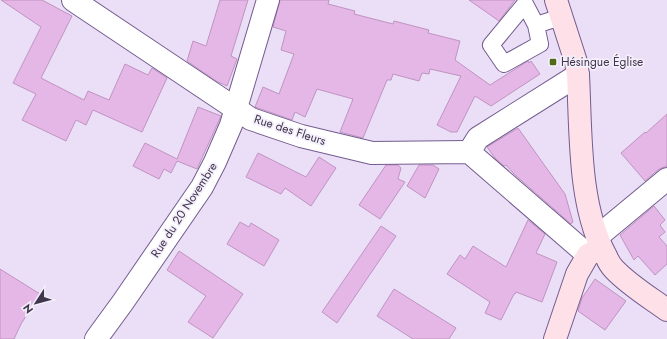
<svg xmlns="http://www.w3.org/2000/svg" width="667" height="339" font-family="Jost,sans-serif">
<rect width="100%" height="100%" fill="#eadff7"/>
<!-- building -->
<g fill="#e5b7e6" stroke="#c093c1">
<polygon points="1,0 42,0 72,16 41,78 84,100 88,91 109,100 125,64 148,75 152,68 167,78 142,132 93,110 86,125 76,120 66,141 22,120 36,94 13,83 41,27"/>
<polygon points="220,0 248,0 231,56 237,59 227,86 216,81 187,61 193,41 206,46"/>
<polygon points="280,0 329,0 328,4 355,11 354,14 393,24 394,21 429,30 428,33 460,41 455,60 490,85 528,61 529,63 531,61 540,74 491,106 475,96 457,132 451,132 437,125 461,76 430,69 429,74 422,73 419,81 393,74 391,80 387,80 363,138 340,132 353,99 317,89 305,117 295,112 292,120 255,107 263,87 279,94 294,54 281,50 286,31 273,27"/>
<polygon points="469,0 515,0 499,21"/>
<polygon points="198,107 221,116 197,169 177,161 171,173 164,169 159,179 133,166 145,143 177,159"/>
<polygon points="667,114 667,166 659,169 645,181 621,153 645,132 646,133"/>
<polygon points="518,128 565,194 573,222 571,224 514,174 506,165 504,166 495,158 487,147"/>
<polygon points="258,153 306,177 319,157 336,168 311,206 285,188 281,194 246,177"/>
<polygon points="386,165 398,165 401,168 398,179 405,182 380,219 359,205"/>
<polygon points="419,165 433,165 439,169 425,198 407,186"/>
<polygon points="654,206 665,220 660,225 665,232 659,237 667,246 667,264 655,275 638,256 634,260 620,235"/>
<polygon points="528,220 545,234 536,253 557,262 542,302 516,292 515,294 514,294 501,320 485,313 490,302 447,274 460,255 465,259 473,246 506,267"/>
<polygon points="240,222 249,227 251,223 279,240 264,266 227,244"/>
<polygon points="381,226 396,236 337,323 322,312"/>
<polygon points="179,251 243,294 213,338 188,322 206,296 167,270"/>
<polygon points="0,269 40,294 21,324 14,339 0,339"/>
<polygon points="595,279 626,301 605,330 578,311 582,298"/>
<polygon points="394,289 456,328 449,339 413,339 377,316"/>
</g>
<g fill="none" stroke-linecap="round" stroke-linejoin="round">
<defs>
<polyline id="pedestrian" points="536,25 525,4 491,45 504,64 540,44 536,25 561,17"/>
<g id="minor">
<polyline points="73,0 251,119 301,136 372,153 469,152 588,255"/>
<polyline points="469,152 478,138 578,75"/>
<polyline points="597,237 667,179"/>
<polyline points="96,339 123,302 202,187 215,162 231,125 268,0"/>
</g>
<g id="secondary">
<path d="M556,0l20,62 2,13c3,56 0,131 28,181 2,5 5,10 8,13 15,16 35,28 53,41"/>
<polyline points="555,339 577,274 588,255 601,248"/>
</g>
</defs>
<!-- pedestrian casing -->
<use href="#pedestrian" stroke="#745c8f" stroke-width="18"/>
<!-- minor casing -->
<use href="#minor" stroke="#745c8f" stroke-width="24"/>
<!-- secondary casing -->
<use href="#secondary" stroke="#745c8f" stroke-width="24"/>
<!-- pedestrian -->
<use href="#pedestrian" stroke="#fff" stroke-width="16"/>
<!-- minor -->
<use href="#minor" stroke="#fff" stroke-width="22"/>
<!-- secondary -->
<use href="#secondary" stroke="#fee1e8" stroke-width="22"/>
</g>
<!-- markers -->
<rect fill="#516a1a" stroke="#f4effb" stroke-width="1.5" x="549" y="58" width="8" height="8" rx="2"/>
<g text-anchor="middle" stroke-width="3.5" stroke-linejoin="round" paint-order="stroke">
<!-- poi labels -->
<g font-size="12" fill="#40364d" stroke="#f4effb" text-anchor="start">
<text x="561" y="66">Hésingue Église</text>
</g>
<!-- street labels -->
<g font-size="12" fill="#40364d" stroke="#f4effb">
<text transform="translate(290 130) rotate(18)" y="4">Rue des Fleurs</text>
<text transform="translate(184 210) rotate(-57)" y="4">Rue du 20 Novembre</text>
</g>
</g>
<!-- north arrow -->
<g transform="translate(36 303) rotate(234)" stroke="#f4effb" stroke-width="3" paint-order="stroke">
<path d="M0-3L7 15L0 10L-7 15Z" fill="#40364d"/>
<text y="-6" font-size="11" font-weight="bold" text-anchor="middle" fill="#40364d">N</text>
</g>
</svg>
